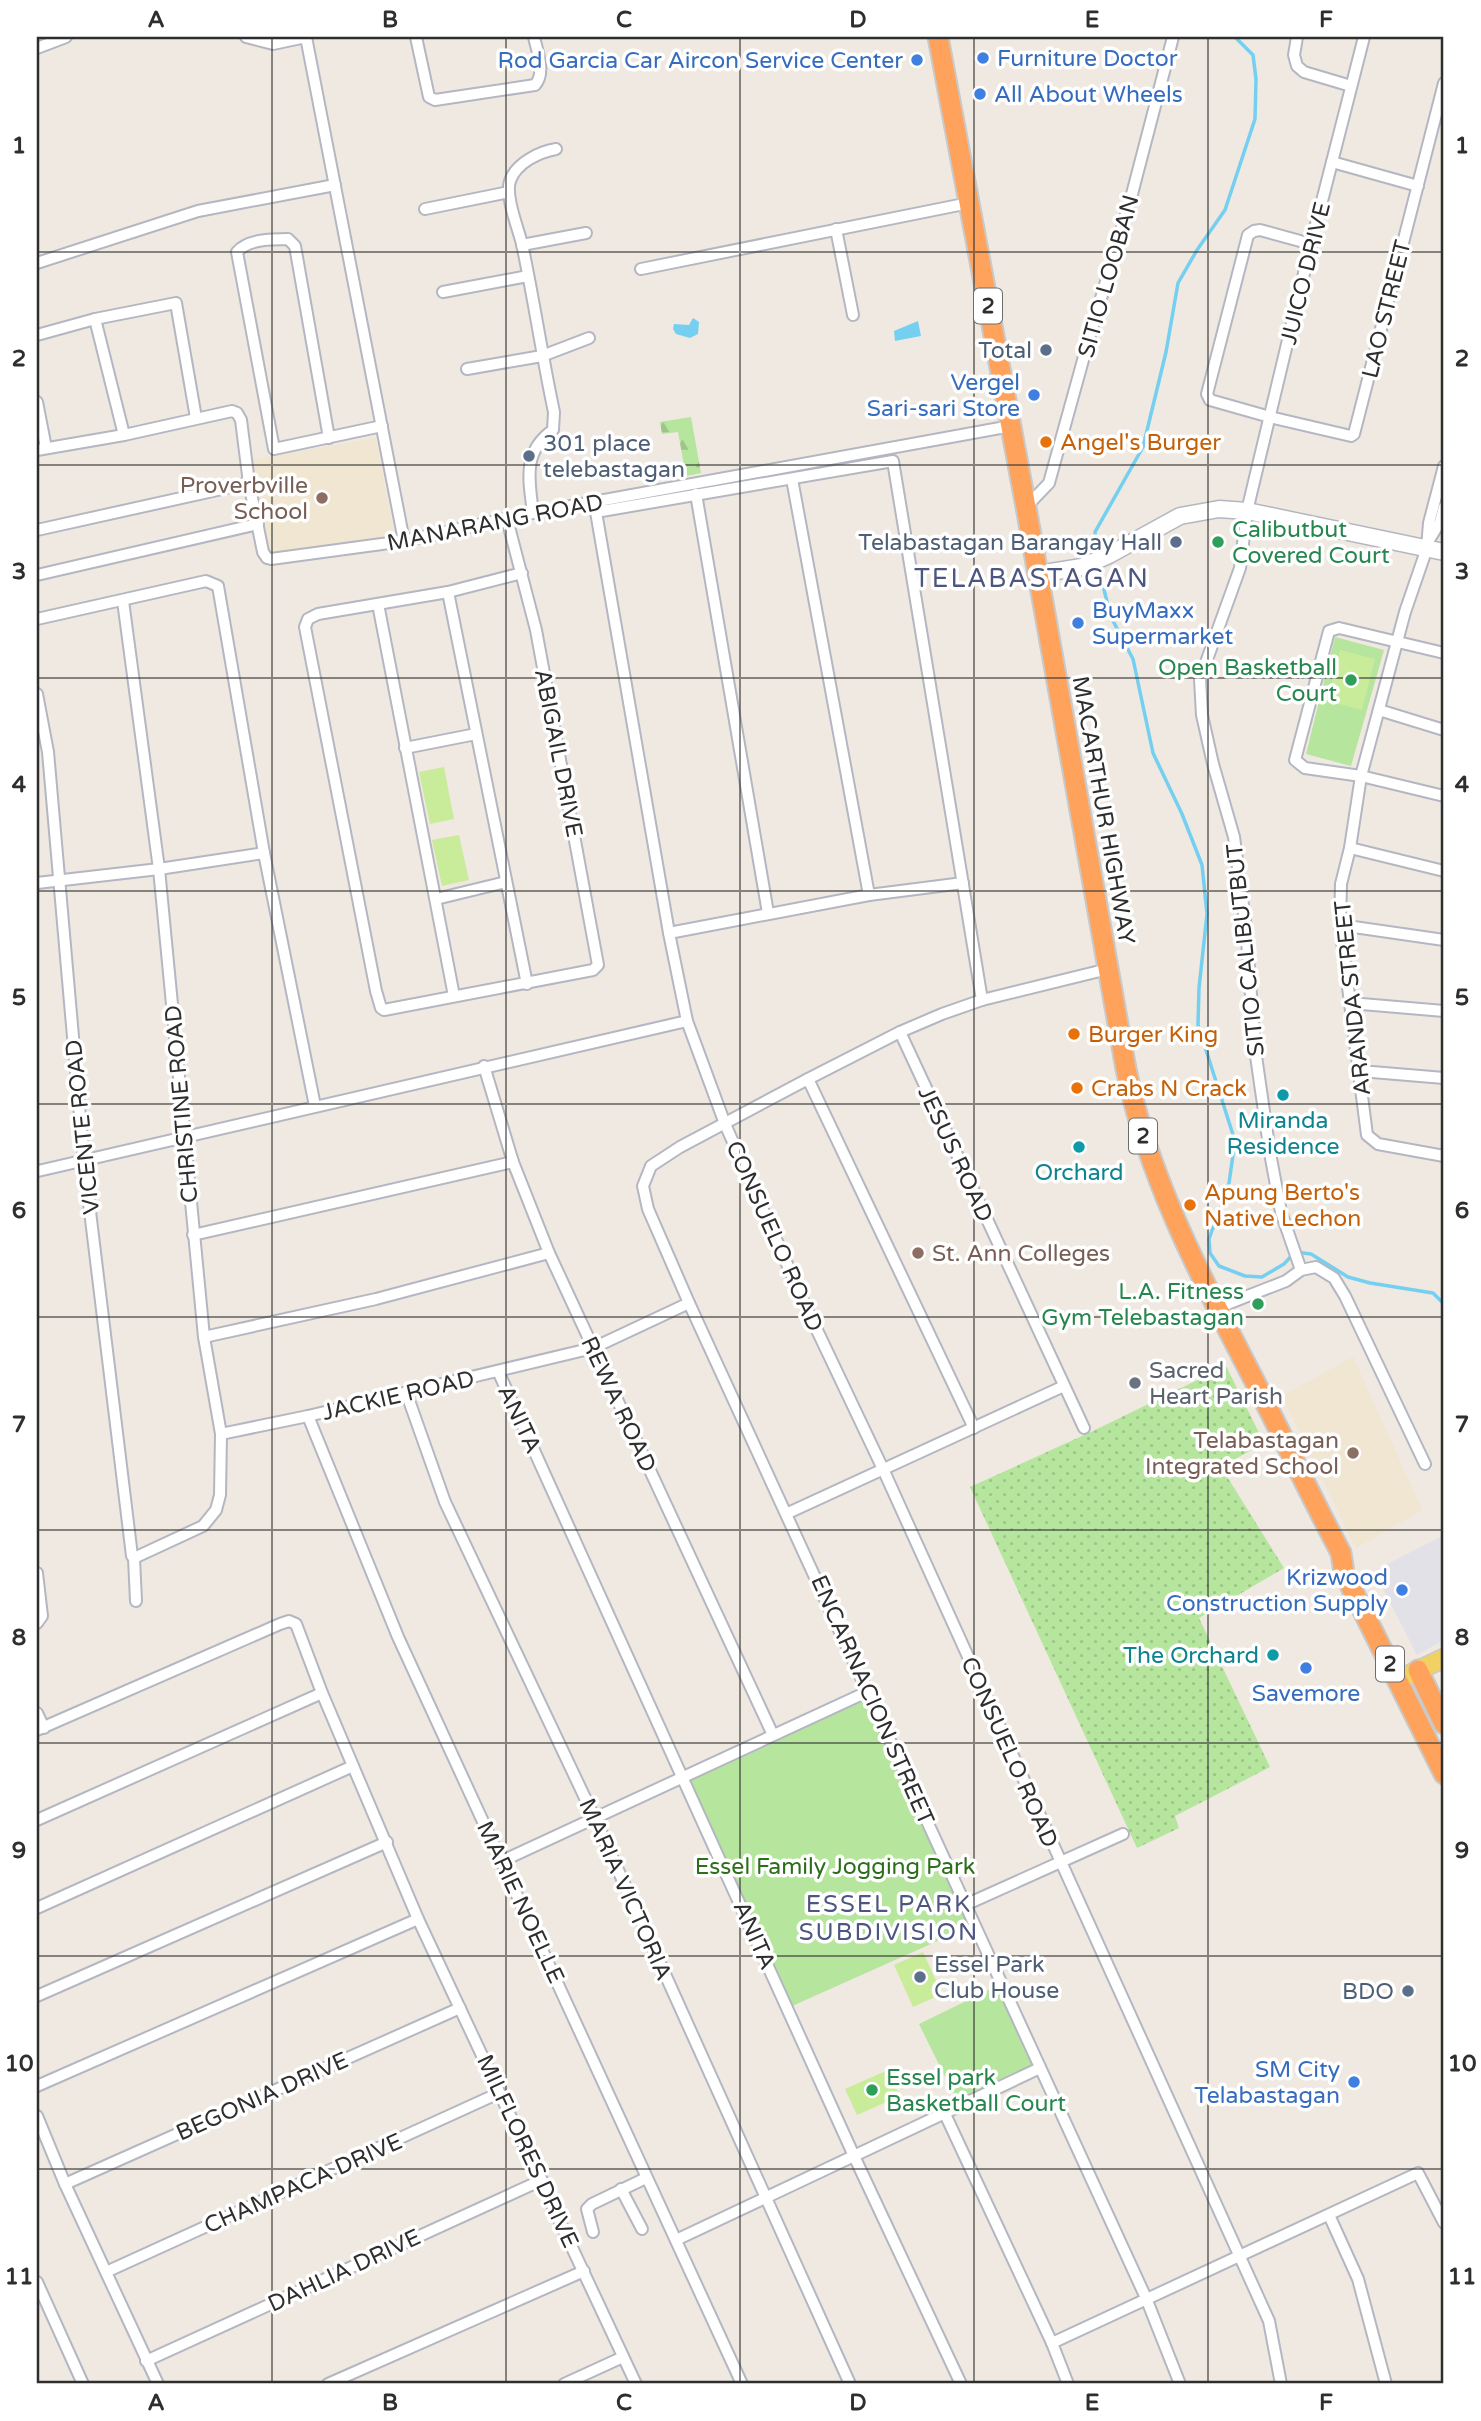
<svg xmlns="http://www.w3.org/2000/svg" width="1481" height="2421" font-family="'Varela Round',sans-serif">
<defs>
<pattern id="grass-dots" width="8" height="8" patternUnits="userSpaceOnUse" patternTransform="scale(1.75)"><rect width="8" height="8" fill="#b6e59e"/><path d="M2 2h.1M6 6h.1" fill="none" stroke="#9dc588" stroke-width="1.8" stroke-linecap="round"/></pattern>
<pattern id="forest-firs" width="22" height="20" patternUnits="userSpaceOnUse" patternTransform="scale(1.75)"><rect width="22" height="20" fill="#b6e59e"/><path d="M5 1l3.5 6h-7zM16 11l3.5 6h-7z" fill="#9dc588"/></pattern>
</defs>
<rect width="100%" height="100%" fill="#efe9e1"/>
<!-- industrial -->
<polygon fill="#e3e1e8" points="1444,1535 1444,1640 1417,1655 1374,1571"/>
<!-- education -->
<g fill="#f0e6d1">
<polygon points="376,438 394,536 267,554 249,460"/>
<polygon points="1353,1357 1422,1510 1356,1548 1282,1396"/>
</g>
<!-- grass -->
<polygon fill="url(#grass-dots)" points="1226,1366 1264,1443 1221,1467 1284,1568 1199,1618 1270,1767 1175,1816 1179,1828 1137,1848 970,1487 1093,1431"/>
<!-- forest -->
<polygon fill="url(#forest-firs)" points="691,417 701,473 686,476 678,432 662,434 660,422"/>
<!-- park -->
<g fill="#b6e59e">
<polygon points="1335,637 1384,650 1351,766 1306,754"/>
<polygon points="868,1697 971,1926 790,2007 687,1778"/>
<polygon points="999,1985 1038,2067 959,2105 919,2024"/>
</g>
<!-- pitch -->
<g fill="#c9ec9a">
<polygon points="1340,650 1375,659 1362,710 1327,701"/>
<polygon points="444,767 454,819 430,824 419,772"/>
<polygon points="459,835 469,880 442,886 432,840"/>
<polygon points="923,1952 942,1994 913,2007 894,1965"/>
<polygon points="888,2070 900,2096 857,2115 845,2089"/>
</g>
<!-- water -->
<g fill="#75cff0">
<polygon points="693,318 699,322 698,334 690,338 676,334 673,329 674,324 689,325"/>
<polygon points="918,321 921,336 895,341 894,331"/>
</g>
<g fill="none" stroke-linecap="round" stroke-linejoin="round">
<!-- stream -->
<g stroke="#75cff0" stroke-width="3.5">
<polyline points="1097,554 1095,532 1143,447 1166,352 1178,283 1197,250 1225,210 1255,119 1256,79 1253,55 1235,37"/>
<polyline points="1098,566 1111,617 1133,659 1153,753 1182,814 1202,865 1207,914 1199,988 1198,1025 1235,1141 1229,1183 1209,1239 1210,1253 1219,1266 1245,1276 1262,1277 1284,1264 1295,1252 1311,1254 1348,1277 1370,1283 1433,1293 1444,1304"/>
</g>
<defs>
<g id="street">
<polyline points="246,37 273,44 306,37"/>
<polyline points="306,37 404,541"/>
<path d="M416,37l13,60 6,3 100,-15c11,-12 2,-34 -1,-48"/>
<polyline points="1297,37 1294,55 1297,66 1304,72 1351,86"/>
<polyline points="37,48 66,37"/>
<polyline points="1332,162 1418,186"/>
<polyline points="425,209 509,192"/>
<polyline points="836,229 853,315"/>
<polyline points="1311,244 1260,230 1254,231 1248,235 1207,394 1210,400 1270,417 1351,436 1354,434 1444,83"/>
<polyline points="522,245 586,233"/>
<polyline points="37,263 198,211 335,185"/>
<polyline points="641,269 969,203"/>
<polyline points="443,292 528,276"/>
<polyline points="95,319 124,435"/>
<polyline points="37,335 95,319 176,303 196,418"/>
<polyline points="467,369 542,356 589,338"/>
<polyline points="37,402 46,448"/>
<path d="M329,438l-34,-192 -7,-7c-16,0 -40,0 -51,13l37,197 108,-23"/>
<polyline points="37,450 124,435 232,411 237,413 241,420 249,483 263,552 267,558 271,559 404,541 533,513 1011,426"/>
<polyline points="1444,466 1429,523 1427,548 1405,612 1361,776 1350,848 1341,884 1340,925 1367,1135 1378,1144 1444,1156"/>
<polyline points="792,479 869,895"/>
<polyline points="696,494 768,913"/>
<polyline points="1026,507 1049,483 1088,342 1132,194 1173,37"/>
<path d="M533,513c-4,-33 -11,-61 20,-83l1,-18c-12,-56 -20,-112 -32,-168 -4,-16 -17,-48 -12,-63 6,-18 29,-29 46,-32"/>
<polyline points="507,519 536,630 598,965 593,970 384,1010 381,1008 376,991 305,627 308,619 318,614 448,592 522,573"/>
<polyline points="37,530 249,483"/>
<polyline points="1429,540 1440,522 1444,507"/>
<polyline points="37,575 258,524"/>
<polyline points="448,592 527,984"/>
<polyline points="123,601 159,869 204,1337 221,1434 220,1495 216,1510 203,1526 134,1558"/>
<polyline points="378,604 454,996"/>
<polyline points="37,619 206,581 218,586 264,853 315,1106"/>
<polyline points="1444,653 1339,628 1329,631 1295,760 1305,768 1361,776 1444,796"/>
<polyline points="37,694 48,752 84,1162 132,1556 134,1558 136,1601"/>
<polyline points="1379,710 1444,730"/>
<polyline points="405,748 476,734"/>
<polyline points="1350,848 1444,871"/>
<polyline points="37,883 159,869 264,853"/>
<polyline points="436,899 506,882"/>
<polyline points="1340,925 1444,940"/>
<polyline points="669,933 869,895 963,883"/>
<polyline points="1108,969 982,1000 942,1014 900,1032 808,1079 680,1147 651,1166 643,1186 648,1209 689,1303 1146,2298 1180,2384"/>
<polyline points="982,1000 893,461 596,512 669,933 687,1021 725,1124 806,1307 883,1469 1269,2321 1281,2384"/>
<polyline points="1350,1003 1444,1011"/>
<polyline points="900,1032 1084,1428"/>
<polyline points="484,1066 513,1162 549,1253 773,1735"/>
<polyline points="1360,1071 1444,1078"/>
<polyline points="808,1079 974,1428"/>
<polyline points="38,1171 687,1021"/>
<polyline points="193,1235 513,1162"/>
<polyline points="1301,1270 1281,1212 1270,1153 1255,1049 1246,928 1234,837 1213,764 1202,715 1200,679 1240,568 1247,511 1311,244 1364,37"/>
<polyline points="1217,1308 1286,1281 1301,1270 1316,1267 1334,1278 1345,1296 1425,1464"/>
<polyline points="204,1337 376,1299 549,1253"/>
<polyline points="498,1371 854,2156 961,2384"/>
<polyline points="406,1392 445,1502 595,1819 850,2384"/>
<polyline points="308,1416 398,1637 742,2384"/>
<polyline points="221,1434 308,1416 593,1348 689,1303"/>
<polyline points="788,1513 1064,1386"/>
<polyline points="37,1573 42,1616 37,1623"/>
<polyline points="37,1713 44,1728"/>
<polyline points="37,1730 280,1624 289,1621 296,1624 322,1693 418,1919 636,2384"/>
<polyline points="37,1820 322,1693"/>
<polyline points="502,1861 869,1691"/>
<polyline points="965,1905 1123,1834"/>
<polyline points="37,1908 353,1766"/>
<polyline points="37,1996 387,1842"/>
<polyline points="37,2086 418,1919"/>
<polyline points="945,2114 1052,2343 1068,2384"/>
<polyline points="37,2116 65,2184 158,2384"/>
<polyline points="65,2184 460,2008"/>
<polyline points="621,2189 642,2229"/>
<polyline points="1329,2215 1358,2279 1386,2384"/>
<polyline points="593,2232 587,2209 592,2204 646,2178"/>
<polyline points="676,2240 1040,2068"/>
<polyline points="106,2272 499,2093"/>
<polyline points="37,2282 83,2384"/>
<polyline points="1052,2343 1418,2173 1444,2223"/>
<polyline points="146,2361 542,2180"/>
<polyline points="328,2384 584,2271"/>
<polyline points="564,2384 623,2357"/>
</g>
<polyline id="secondary" points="1038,574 1082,567 1109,555 1180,516 1219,509 1247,511 1444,552"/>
<polyline id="primary" points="1398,1680 1444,1658"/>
<g id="highway">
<path d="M938,37l88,470 100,562c23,112 77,212 129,313 29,57 56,115 86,171l3,20 100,201"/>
<polyline points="1418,1670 1444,1724"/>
</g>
</defs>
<!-- street casing -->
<use href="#street" stroke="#b4b7c1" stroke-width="14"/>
<!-- secondary casing -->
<use href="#secondary" stroke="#b4b7c1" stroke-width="19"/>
<!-- primary casing -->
<use href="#primary" stroke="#c9c9c9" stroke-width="21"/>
<!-- highway casing -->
<use href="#highway" stroke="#c9c9c9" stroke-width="23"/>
<!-- street -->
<use href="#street" stroke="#fff" stroke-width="10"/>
<!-- secondary -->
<use href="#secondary" stroke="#fff" stroke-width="16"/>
<!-- primary -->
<use href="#primary" stroke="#f2d163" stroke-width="18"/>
<!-- highway -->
<use href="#highway" stroke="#ffa35c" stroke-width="19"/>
</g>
<!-- grid -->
<path fill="none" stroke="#2e2e2e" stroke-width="2" stroke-opacity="0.55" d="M272,37v2347M506,37v2347M740,37v2347M974,37v2347M1208,37v2347M37,252h1407M37,465h1407M37,678h1407M37,891h1407M37,1104h1407M37,1317h1407M37,1530h1407M37,1743h1407M37,1956h1407M37,2169h1407"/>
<!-- markers -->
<g fill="#3f7fe0" stroke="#fff" stroke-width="2.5">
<circle cx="983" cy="58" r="7"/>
<circle cx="917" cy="60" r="7"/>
<circle cx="980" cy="94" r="7"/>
<circle cx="1034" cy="395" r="7"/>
<circle cx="1078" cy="623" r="7"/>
<circle cx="1402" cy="1590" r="7"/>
<circle cx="1306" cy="1668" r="7"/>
<circle cx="1354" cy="2082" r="7"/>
</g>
<g fill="#5c6f8a" stroke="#fff" stroke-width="2.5">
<circle cx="1046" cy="350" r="7"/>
<circle cx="529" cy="456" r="7"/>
<circle cx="1176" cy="542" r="7"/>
<circle cx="920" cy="1977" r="7"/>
<circle cx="1408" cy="1991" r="7"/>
</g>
<g fill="#e8710a" stroke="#fff" stroke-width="2.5">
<circle cx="1046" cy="442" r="7"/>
<circle cx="1074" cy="1034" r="7"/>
<circle cx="1077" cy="1088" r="7"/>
<circle cx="1190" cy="1205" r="7"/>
</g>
<g fill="#8d6e63" stroke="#fff" stroke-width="2.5">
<circle cx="322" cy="498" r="7"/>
<circle cx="918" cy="1253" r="7"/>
<circle cx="1353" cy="1453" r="7"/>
</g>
<g fill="#2e9e5b" stroke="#fff" stroke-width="2.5">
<circle cx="1218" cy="542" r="7"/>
<circle cx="1351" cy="680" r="7"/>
<circle cx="1258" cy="1304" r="7"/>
<circle cx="872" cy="2090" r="7"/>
</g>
<g fill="#0f9aa8" stroke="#fff" stroke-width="2.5">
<circle cx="1283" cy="1095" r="7"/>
<circle cx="1079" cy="1147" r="7"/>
<circle cx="1273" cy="1655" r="7"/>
</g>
<circle fill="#6b7280" stroke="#fff" stroke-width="2.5" cx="1135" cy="1383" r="7"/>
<g text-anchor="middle" stroke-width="7" stroke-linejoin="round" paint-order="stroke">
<!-- shield labels -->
<g fill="#fff" stroke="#6d6d6d" stroke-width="2">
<rect x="974" y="288.5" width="28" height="35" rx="5"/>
<rect x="1129" y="1118.5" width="28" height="35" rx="5"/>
<rect x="1376" y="1646.5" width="28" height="35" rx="5"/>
</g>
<g font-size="21" font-weight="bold" fill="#2e2e2e">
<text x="988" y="313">2</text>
<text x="1143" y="1143">2</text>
<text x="1390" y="1671">2</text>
</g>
<!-- shop labels -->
<g font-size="23" fill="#366cbe" stroke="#fff" text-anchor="end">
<text x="997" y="66" text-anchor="start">Furniture Doctor</text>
<text x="903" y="68">Rod Garcia Car Aircon Service Center</text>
<text x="994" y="102" text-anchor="start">All About Wheels</text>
<text x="1020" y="390">Vergel<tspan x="1020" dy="26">Sari-sari Store</tspan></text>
<text x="1092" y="618" text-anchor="start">BuyMaxx<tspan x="1092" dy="26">Supermarket</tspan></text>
<text x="1388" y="1585">Krizwood<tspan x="1388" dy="26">Construction Supply</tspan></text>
<text x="1306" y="1701" text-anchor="middle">Savemore</text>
<text x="1340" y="2077">SM City<tspan x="1340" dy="26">Telabastagan</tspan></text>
</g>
<!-- street labels -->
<g font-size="23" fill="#2e2e2e" stroke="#fff">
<text transform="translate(1305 273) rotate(-76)" y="8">JUICO DRIVE</text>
<text transform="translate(1108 276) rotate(-74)" y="8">SITIO LOOBAN</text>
<text transform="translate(1386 309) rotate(-76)" y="8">LAO STREET</text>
<text transform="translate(495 522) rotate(-11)" y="8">MANARANG ROAD</text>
<text transform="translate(559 753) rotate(79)" y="8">ABIGAIL DRIVE</text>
<text transform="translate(1104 810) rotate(80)" y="8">MACARTHUR HIGHWAY</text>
<text transform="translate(1245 950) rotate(-96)" y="8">SITIO CALIBUTBUT</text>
<text transform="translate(1352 998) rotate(-96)" y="8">ARANDA STREET</text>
<text transform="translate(181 1104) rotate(-95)" y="8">CHRISTINE ROAD</text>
<text transform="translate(82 1127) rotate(-96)" y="8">VICENTE ROAD</text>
<text transform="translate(956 1154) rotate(65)" y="8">JESUS ROAD</text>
<text transform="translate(775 1236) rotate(66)" y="8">CONSUELO ROAD</text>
<text transform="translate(398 1395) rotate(-13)" y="8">JACKIE ROAD</text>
<text transform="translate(619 1404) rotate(65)" y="8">REWA ROAD</text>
<text transform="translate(520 1419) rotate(65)" y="8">ANITA</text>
<text transform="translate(873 1700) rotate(66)" y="8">ENCARNACION STREET</text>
<text transform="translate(1010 1752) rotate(66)" y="8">CONSUELO ROAD</text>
<text transform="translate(626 1889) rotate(66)" y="8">MARIA VICTORIA</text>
<text transform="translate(521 1902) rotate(65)" y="8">MARIE NOELLE</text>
<text transform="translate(755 1935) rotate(66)" y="8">ANITA</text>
<text transform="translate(262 2096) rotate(-24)" y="8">BEGONIA DRIVE</text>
<text transform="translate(528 2151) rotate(65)" y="8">MILFLORES DRIVE</text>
<text transform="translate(303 2183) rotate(-24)" y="8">CHAMPACA DRIVE</text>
<text transform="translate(344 2270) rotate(-25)" y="8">DAHLIA DRIVE</text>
</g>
<!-- service labels -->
<g font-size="23" fill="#4e5e75" stroke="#fff" text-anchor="end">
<text x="1032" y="358">Total</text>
<text x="543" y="451" text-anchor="start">301 place<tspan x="543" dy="26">telebastagan</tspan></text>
<text x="1162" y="550">Telabastagan Barangay Hall</text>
<text x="934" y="1972" text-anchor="start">Essel Park<tspan x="934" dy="26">Club House</tspan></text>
<text x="1394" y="1999">BDO</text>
</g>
<!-- food labels -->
<g font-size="23" fill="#c56008" stroke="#fff" text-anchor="start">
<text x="1060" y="450">Angel's Burger</text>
<text x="1088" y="1042">Burger King</text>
<text x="1091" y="1096">Crabs N Crack</text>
<text x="1204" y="1200">Apung Berto's<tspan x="1204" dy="26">Native Lechon</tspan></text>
</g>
<!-- education labels -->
<g font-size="23" fill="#785e54" stroke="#fff" text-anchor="end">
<text x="308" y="493">Proverbville<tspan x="308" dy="26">School</tspan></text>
<text x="932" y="1261" text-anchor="start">St. Ann Colleges</text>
<text x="1339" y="1448">Telabastagan<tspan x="1339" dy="26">Integrated School</tspan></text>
</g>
<!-- leisure labels -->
<g font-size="23" fill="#27864d" stroke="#fff" text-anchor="start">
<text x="1232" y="537">Calibutbut<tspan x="1232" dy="26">Covered Court</tspan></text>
<text x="1337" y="675" text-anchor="end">Open Basketball<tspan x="1337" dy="26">Court</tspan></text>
<text x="1244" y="1299" text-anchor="end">L.A. Fitness<tspan x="1244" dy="26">Gym Telebastagan</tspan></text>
<text x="886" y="2085">Essel park<tspan x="886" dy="26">Basketball Court</tspan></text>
</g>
<!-- culture labels -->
<g font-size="23" fill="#0d838f" stroke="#fff">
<text x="1283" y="1128">Miranda<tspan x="1283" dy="26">Residence</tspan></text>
<text x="1079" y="1180">Orchard</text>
<text x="1259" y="1663" text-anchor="end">The Orchard</text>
</g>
<!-- worship labels -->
<g font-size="23" fill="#5b616d" stroke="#fff" text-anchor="start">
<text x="1149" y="1378">Sacred<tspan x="1149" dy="26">Heart Parish</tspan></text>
</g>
<!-- park labels -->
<g font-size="23" fill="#2c6e1b" stroke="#fff">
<text x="835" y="1874">Essel Family Jogging Park</text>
</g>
<!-- neighbourhood labels -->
<g font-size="24" letter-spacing="2" fill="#4d5680" stroke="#fff">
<text x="889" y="1912">ESSEL PARK<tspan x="889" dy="28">SUBDIVISION</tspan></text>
</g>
<!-- quarter labels -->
<g font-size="26" letter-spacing="2" fill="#4d5680" stroke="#fff">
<text x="1032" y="587">TELABASTAGAN</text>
</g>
</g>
<!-- border -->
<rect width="1481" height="2421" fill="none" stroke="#ffffff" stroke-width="77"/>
<rect x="38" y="38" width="1404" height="2344" fill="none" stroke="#2e2e2e" stroke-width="2.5"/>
<g font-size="23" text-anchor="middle" font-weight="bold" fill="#2e2e2e">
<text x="156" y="27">A</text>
<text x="390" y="27">B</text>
<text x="624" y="27">C</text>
<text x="858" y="27">D</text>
<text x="1092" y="27">E</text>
<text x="1326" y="27">F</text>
<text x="19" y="153">1</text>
<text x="1462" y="153">1</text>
<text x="19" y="366">2</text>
<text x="1462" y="366">2</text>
<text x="19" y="579">3</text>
<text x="1462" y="579">3</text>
<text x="19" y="792">4</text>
<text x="1462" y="792">4</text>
<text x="19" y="1005">5</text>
<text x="1462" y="1005">5</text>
<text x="19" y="1218">6</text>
<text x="1462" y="1218">6</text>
<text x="19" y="1432">7</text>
<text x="1462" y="1432">7</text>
<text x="19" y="1645">8</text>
<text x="1462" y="1645">8</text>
<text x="19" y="1858">9</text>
<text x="1462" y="1858">9</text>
<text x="19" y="2071">10</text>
<text x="1462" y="2071">10</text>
<text x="19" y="2284">11</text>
<text x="1462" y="2284">11</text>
<text x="156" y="2410">A</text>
<text x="390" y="2410">B</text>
<text x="624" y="2410">C</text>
<text x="858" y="2410">D</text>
<text x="1092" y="2410">E</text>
<text x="1326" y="2410">F</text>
</g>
</svg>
